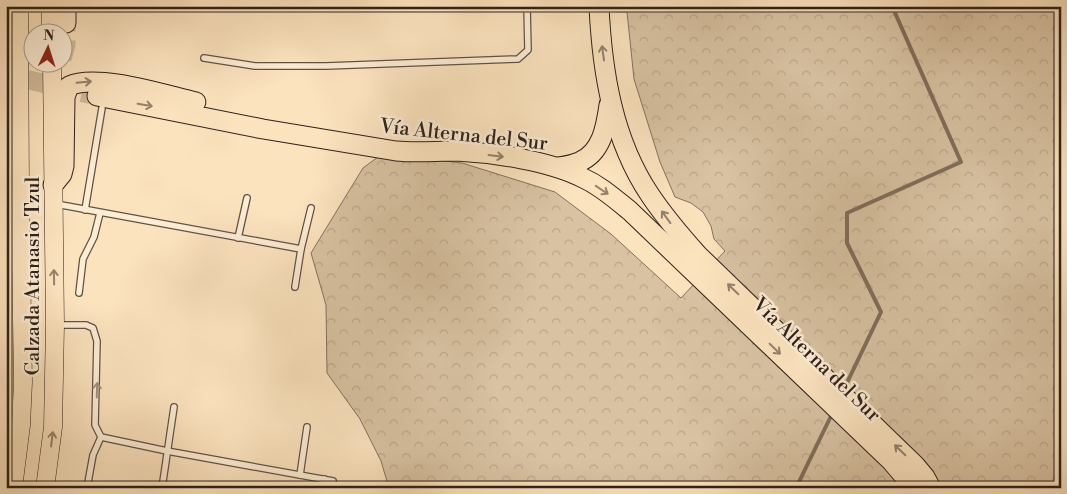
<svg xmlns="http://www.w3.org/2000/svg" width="1067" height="494" font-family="'Libre Bodoni',serif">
<defs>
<pattern id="forest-crowns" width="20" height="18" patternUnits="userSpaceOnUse" patternTransform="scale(1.25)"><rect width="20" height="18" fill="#d8c2a2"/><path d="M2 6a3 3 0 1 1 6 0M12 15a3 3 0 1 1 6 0" fill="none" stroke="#baa68b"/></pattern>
</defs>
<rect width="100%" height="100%" fill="#fbe3be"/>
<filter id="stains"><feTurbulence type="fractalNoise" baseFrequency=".004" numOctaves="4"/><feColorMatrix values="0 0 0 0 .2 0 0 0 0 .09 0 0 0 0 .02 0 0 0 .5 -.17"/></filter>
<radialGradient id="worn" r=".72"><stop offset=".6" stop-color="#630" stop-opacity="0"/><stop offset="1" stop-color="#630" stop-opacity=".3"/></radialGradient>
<!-- forest -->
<polygon fill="url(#forest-crowns)" stroke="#84725e" points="617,6 1061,6 1061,488 389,488 381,461 360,419 327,373 326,305 311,253 363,168 382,154 462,163 555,192 611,234 681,298 725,251 714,239 711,226 703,212 691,203 675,197 660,162 634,79 627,12 617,12"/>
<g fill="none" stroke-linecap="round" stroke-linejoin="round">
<!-- stream -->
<g stroke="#806e5b" stroke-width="4">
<polyline points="844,389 881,312 847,243 847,213 961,162 892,6"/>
<polyline points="796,488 832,414"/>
</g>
<!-- trunk-tunnel -->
<g stroke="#d2bc9d" stroke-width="19" stroke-dasharray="19 9" stroke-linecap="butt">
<polyline points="62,59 66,45 66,23"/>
<polyline points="6,63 16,75 21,78 97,96"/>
</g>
<defs>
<g id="service">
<polyline points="204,58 255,66 326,66 518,59 528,50 527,6"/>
<polyline points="6,145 18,145"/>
<polyline points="6,186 17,193"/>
<polyline points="56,204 301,249"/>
<polyline points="85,210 102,108"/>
<polyline points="238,238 247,198"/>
<polyline points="295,287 301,249 311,208"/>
<polyline points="79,293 83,259 94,237 100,213"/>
<polyline points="58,325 86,325 93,328 97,341 95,425 101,437 93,455 87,488"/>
<polyline points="101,437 167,451 333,481"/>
<polyline points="300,475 307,427"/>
<polyline points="162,488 174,407"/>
<polyline points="323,488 324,479"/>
</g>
<g id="tertiary">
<polyline points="6,85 10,82 18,65"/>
<polyline points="6,115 20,125"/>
</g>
<g id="primary">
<polyline points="51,6 51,32"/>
<polyline points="13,488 21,425 23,382 20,194 19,6"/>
<polyline points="45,488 53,427 55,325 52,62"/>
</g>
<g id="trunk">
<polyline points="66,6 66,23"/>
<path d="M599,6c3,66 14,134 51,189 14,21 31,41 48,60l217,210 10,12 6,11"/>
<path d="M97,96l166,33 133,22c20,2 40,0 61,0 37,2 93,10 126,27 18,8 32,21 47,33l262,251 22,26"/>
<path d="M559,167c7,-1 14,-2 20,-5 23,-9 27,-36 30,-57"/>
<path d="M53,185l9,-11 2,-8 1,-69 4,-11c28,-13 96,9 127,16"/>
</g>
</defs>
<!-- service casing -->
<use href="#service" stroke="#625243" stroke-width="8"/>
<!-- tertiary casing -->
<use href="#tertiary" stroke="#625243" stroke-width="16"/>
<!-- primary casing -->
<use href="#primary" stroke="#2f211a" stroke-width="19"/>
<!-- trunk casing -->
<use href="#trunk" stroke="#2f211a" stroke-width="21"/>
<!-- service -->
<use href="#service" stroke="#fcedd5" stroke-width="5.5"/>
<!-- tertiary -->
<use href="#tertiary" stroke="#fcedd5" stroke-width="14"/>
<!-- primary -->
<use href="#primary" stroke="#fbe3be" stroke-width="18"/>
<!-- trunk -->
<use href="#trunk" stroke="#fbe3be" stroke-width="19"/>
</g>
<!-- one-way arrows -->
<defs><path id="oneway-shaft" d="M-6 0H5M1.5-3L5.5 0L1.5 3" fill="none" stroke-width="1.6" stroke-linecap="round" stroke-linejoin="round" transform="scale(1.25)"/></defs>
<g stroke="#95826c">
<use href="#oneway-shaft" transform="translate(603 53) rotate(-98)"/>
<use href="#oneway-shaft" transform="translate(84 82) rotate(-5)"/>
<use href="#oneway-shaft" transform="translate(145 105) rotate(10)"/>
<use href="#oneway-shaft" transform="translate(496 156) rotate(7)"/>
<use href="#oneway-shaft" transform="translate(602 190) rotate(34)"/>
<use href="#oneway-shaft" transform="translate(666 217) rotate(-126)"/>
<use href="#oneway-shaft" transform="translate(54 277) rotate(-91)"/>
<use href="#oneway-shaft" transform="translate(733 289) rotate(-136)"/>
<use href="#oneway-shaft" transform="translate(775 349) rotate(44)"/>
<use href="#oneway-shaft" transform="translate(52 439) rotate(-83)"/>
<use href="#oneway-shaft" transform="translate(900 450) rotate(-136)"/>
</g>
<use stroke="#a09181" href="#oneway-shaft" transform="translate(97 390) rotate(-88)"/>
<g text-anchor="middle" stroke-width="5" stroke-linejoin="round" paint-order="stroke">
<!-- street labels -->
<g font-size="20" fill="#2f211a" stroke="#fcedd5">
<text transform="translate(464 134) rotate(6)" y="7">Vía Alterna del Sur</text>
<text transform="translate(32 276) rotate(-90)" y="7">Calzada Atanasio Tzul</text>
<text transform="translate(817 359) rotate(44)" y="7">Vía Alterna del Sur</text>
</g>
</g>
<!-- margin -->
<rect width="1067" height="494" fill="none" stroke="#fbe3be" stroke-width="25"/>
<rect x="8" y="8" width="1052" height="479" fill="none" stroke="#2f211a" stroke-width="2.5"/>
<rect x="12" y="12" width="1042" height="469" fill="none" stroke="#2f211a"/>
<!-- north arrow -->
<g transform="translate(48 48) rotate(4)"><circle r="24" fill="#fcedd5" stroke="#aa9b8a"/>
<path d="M0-4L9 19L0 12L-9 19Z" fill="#8f2418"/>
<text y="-8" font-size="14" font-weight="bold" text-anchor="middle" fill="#2f211a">N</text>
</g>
<rect width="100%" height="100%" filter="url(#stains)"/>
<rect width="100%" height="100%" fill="url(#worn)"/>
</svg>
